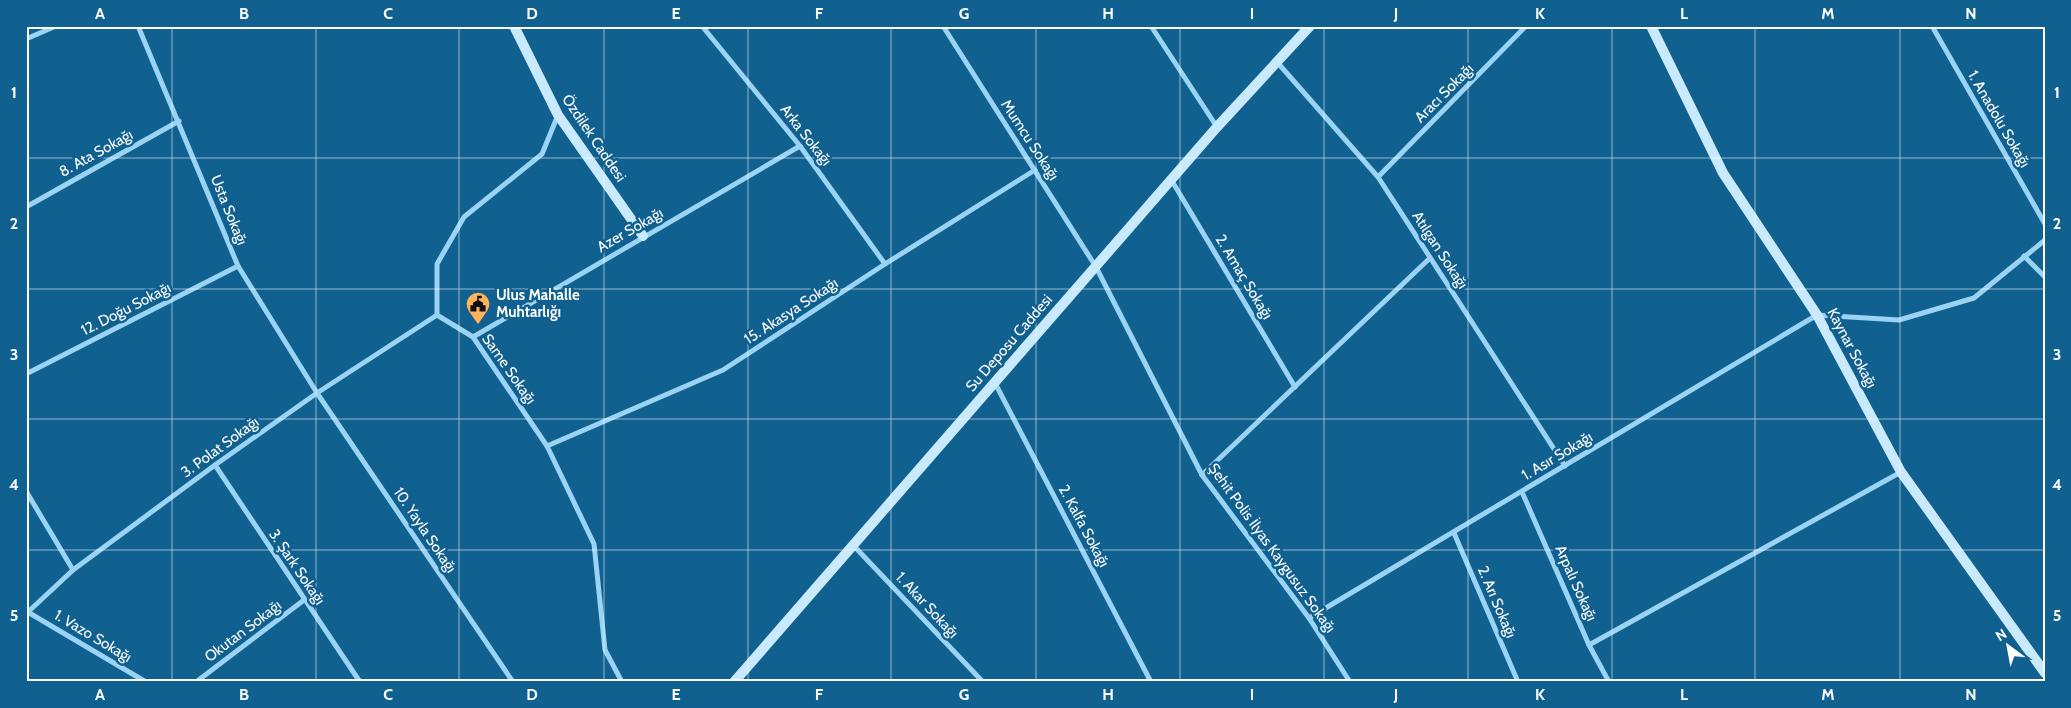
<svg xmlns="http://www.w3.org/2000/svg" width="2071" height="708" font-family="Cabin,sans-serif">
<rect width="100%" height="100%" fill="#106090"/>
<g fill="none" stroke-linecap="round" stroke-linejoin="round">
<!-- street -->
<g stroke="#9ad3f3" stroke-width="5">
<polyline points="138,26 238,266 317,393 513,682"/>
<polyline points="702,26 800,146 885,264"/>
<polyline points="943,26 1096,267 1202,475 1309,618 1350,682"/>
<polyline points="1151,26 1217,127"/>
<polyline points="1932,26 2045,224"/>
<polyline points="26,39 56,26"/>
<polyline points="1277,62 1378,177 1565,466"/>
<polyline points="558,115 542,154 464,217 437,264 437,315 473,337 547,446 594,544 605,650 622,682"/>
<polyline points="1378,177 1526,26"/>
<polyline points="1172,181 1295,387"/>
<polyline points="26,207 179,121"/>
<polyline points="2024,256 2045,277"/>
<polyline points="473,337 800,146"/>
<polyline points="26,374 238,266"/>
<polyline points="995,383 1151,682"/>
<polyline points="547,446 723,370 885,264 1035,170"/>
<polyline points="215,465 360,682"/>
<polyline points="1202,475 1430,258"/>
<polyline points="26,491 73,570"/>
<polyline points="1522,492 1589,645 1609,682"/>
<polyline points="1454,533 1518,682"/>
<polyline points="853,545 983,682"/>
<polyline points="26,611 146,682"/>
<polyline points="28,612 73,570 215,465 317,393 437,315"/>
<polyline points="1309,618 1817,315 1899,320 1974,298 2045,240"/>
<polyline points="1589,645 1901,472"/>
<polyline points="196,682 304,600"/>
</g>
<!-- secondary -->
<g stroke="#c9e9fd" stroke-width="10">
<polyline points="514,26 558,115 643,236"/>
<polyline points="1651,26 1723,173 1817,315 1901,472 2045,673"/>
<polyline points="734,682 1217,127 1310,26"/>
</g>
</g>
<!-- grid -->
<path fill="none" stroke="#fff" stroke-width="1" stroke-opacity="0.55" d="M172,26v656M316,26v656M459,26v656M604,26v656M748,26v656M891,26v656M1036,26v656M1180,26v656M1324,26v656M1468,26v656M1612,26v656M1755,26v656M1900,26v656M26,158h2019M26,289h2019M26,419h2019M26,550h2019"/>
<!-- icons -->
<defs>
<symbol id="civic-pin" viewBox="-11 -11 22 30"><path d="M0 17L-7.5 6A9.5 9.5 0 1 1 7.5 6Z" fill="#ffb15c" stroke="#106090"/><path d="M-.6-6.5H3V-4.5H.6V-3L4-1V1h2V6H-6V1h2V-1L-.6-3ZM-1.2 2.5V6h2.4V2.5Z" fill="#111"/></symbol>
</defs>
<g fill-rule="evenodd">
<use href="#civic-pin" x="464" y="290" width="28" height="38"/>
</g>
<g text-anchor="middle" stroke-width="5" stroke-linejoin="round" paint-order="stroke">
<!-- street labels -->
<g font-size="15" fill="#fff" stroke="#106090">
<text transform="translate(1444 93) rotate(-45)" y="5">Aracı Sokağı</text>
<text transform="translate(1999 119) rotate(60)" y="5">1. Anadolu Sokağı</text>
<text transform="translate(806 135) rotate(52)" y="5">Arka Sokağı</text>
<text transform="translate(594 138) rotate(56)" y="5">Özdilek Caddesi</text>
<text transform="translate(1030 140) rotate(57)" y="5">Mumcu Sokağı</text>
<text transform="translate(96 153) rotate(-29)" y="5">8. Ata Sokağı</text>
<text transform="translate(229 210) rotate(68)" y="5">Usta Sokağı</text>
<text transform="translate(630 230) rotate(-30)" y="5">Azer Sokağı</text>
<text transform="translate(1440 250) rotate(57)" y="5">Atılgan Sokağı</text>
<text transform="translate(1244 277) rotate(59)" y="5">2. Amaç Sokağı</text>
<text transform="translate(126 309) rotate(-27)" y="5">12. Doğu Sokağı</text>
<text transform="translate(791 311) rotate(-33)" y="5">15. Akasya Sokağı</text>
<text transform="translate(1009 343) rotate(-49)" y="5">Su Deposu Caddesi</text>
<text transform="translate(1852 348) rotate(62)" y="5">Kaynar Sokağı</text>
<text transform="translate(509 369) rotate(55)" y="5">Same Sokağı</text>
<text transform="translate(220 447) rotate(-36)" y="5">3. Polat Sokağı</text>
<text transform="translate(1557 456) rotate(-31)" y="5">1. Asır Sokağı</text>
<text transform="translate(1084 526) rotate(62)" y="5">2. Kalfa Sokağı</text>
<text transform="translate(425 530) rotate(56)" y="5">10. Yayla Sokağı</text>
<text transform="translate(1272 548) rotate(54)" y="5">Şehit Polis İlyas Kaygusuz Sokağı</text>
<text transform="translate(297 567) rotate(56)" y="5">3. Şark Sokağı</text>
<text transform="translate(1576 583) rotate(66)" y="5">Arpalı Sokağı</text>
<text transform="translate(1497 602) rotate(67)" y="5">2. Arı Sokağı</text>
<text transform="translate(927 605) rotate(47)" y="5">1. Akar Sokağı</text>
<text transform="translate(243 631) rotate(-37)" y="5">Okutan Sokağı</text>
<text transform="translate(93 636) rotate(31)" y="5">1. Vazo Sokağı</text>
</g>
<!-- poi labels -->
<g font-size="15" font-weight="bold" fill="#fff" stroke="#106090" text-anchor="start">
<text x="496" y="300">Ulus Mahalle<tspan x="496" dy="17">Muhtarlığı</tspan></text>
</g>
</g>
<!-- border -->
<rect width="2071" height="708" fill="none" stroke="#106090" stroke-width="55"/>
<!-- north arrow -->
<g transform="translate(2008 646) rotate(328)" stroke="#106090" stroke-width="4" paint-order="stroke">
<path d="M0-4L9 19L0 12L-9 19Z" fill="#ffffff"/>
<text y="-8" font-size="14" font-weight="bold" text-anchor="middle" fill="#ffffff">N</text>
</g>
<rect x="28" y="28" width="2016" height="652" fill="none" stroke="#fff" stroke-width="2"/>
<g font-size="16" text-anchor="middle" font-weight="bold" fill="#fff">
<text x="100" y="19">A</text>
<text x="244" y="19">B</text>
<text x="388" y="19">C</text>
<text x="532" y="19">D</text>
<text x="676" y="19">E</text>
<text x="819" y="19">F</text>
<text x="964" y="19">G</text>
<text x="1108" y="19">H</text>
<text x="1252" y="19">I</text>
<text x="1396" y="19">J</text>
<text x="1540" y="19">K</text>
<text x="1684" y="19">L</text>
<text x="1828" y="19">M</text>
<text x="1971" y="19">N</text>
<text x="14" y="98">1</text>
<text x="2057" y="98">1</text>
<text x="14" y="229">2</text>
<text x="2057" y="229">2</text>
<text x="14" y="360">3</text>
<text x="2057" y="360">3</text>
<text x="14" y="490">4</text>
<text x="2057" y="490">4</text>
<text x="14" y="621">5</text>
<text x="2057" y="621">5</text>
<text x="100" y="700">A</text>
<text x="244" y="700">B</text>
<text x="388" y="700">C</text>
<text x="532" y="700">D</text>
<text x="676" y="700">E</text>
<text x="819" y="700">F</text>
<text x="964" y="700">G</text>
<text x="1108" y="700">H</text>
<text x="1252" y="700">I</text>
<text x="1396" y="700">J</text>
<text x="1540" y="700">K</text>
<text x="1684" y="700">L</text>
<text x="1828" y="700">M</text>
<text x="1971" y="700">N</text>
</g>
</svg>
